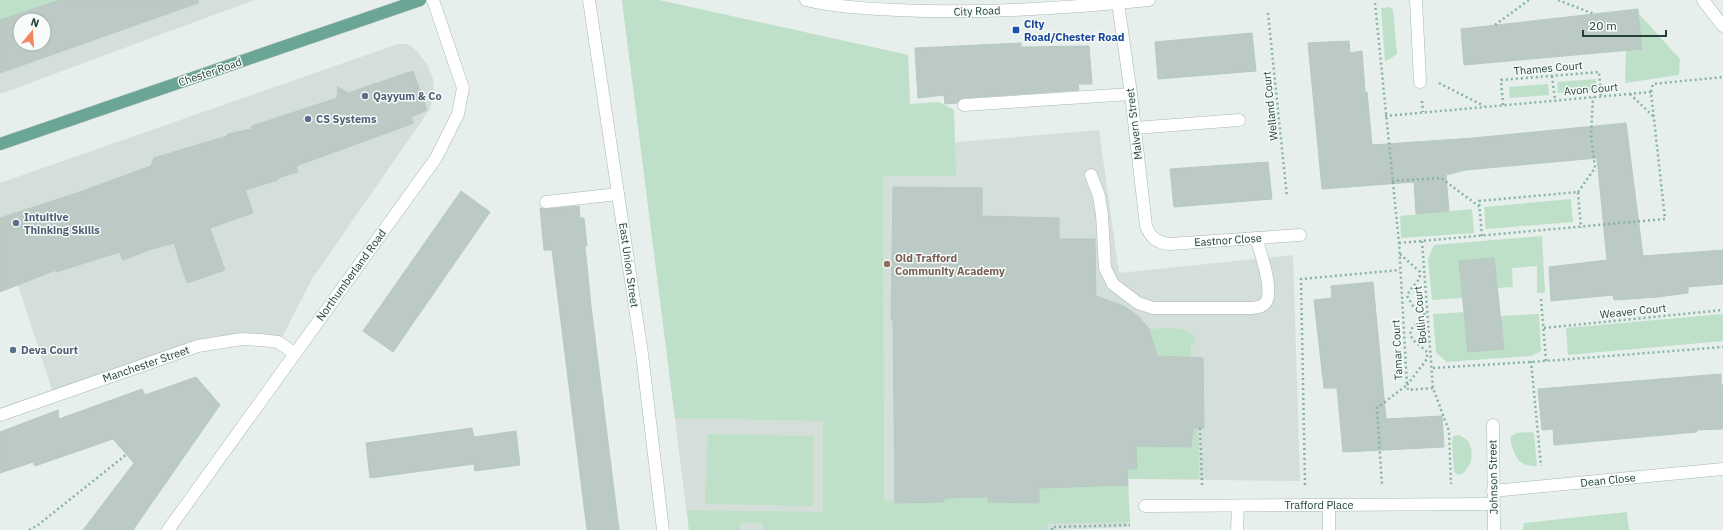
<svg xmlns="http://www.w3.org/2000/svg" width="1723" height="530" font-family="'IBM Plex Sans',sans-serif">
<rect width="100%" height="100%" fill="#e6efeb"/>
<!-- built -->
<g fill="#d4dfda" fill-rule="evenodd">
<path d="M0,0h254l-254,94zM20,20h24v24h-24z"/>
<polygon points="622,0 659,0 908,55 911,146 1099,130 1119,273 1293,255 1300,481 1128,479 1130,527 1056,530 689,530"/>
<polygon points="398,44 407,44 414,48 427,64 433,79 434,94 430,109 312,279 278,345 260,342 199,350 55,399 0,230 0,183"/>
</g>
<!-- green -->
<g fill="#bfe0c8">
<polygon points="0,0 60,0 0,20"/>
<polygon points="622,0 659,0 908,55 910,104 939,102 954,110 956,176 883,176 884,501 944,502 944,498 988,498 988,502 1039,503 1038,476 1070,486 1128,485 1130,522 1048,524 1048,530 763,530 763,523 741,523 740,530 689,530 687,510 823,512 823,421 675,418"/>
<polygon points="1389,7 1393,10 1397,54 1390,59 1385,61 1381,8"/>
<polygon points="1639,14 1680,59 1679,75 1625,83 1626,50 1642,49"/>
<polygon points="1596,79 1597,90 1558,93 1557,82"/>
<polygon points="1548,84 1549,95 1510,98 1509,87"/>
<polygon points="1571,199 1573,222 1486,229 1484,207"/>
<polygon points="1472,209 1474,233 1401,238 1400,216"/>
<polygon points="1542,236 1545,293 1537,293 1537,266 1512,268 1513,287 1497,288 1494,258 1459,261 1463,298 1432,300 1428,259 1434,245"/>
<polygon points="1464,312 1468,352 1500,316 1539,314 1541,351 1531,356 1447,362 1436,353 1433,314"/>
<polygon points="1723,314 1723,341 1568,355 1566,328"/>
<path d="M1171,328c12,1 20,3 26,14l-6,3v12l-37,-1 -1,-15 -4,-12z"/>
<polygon points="1193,428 1198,428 1199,479 1127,479 1127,469 1137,469 1136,446 1191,447"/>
<path d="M1530,432l4,1 3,33c-14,0 -20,-4 -24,-17 -2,-5 -3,-8 -2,-13l6,-3z"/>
<polygon points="708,434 813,436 813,506 705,504"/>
<path d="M1460,435l8,6c7,11 4,27 -8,34l-4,-1 -2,-3 -2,-30 1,-5z"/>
<polygon points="1627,512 1629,530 1523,530 1524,523"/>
</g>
<!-- building -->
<g fill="#bbcac4" stroke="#b8c9c2" fill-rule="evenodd">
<path d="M60,0h138v3l-198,70v-53zM20,20h24v24h-24z"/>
<polygon points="1638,9 1642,49 1464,65 1461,29"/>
<polygon points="1252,33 1256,71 1158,79 1155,42"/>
<polygon points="1349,41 1350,53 1362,51 1365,92 1367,92 1372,145 1473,138 1626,123 1643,256 1723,250 1723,284 1688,287 1688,293 1658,297 1614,300 1613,295 1551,301 1549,267 1607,260 1597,158 1465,170 1446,175 1449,211 1416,214 1414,182 1322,189 1308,43"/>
<polygon points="1021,43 1021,47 1089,46 1092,84 1078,84 1079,90 964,98 957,103 945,104 944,95 918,98 915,48"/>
<polygon points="413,71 427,110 411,117 414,123 296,166 298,172 278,178 278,180 245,190 253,213 210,228 225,270 187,283 174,243 149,250 123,260 120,252 56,272 56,270 0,292 0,218 77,193 151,166 154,158 227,136 228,134 251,129 252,126 337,98 338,87 348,93"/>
<polygon points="1268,162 1272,199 1174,207 1170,169"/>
<polygon points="893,187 982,188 982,216 1059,218 1059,239 1095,239 1096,296 1124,306 1138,316 1149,329 1157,356 1203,358 1204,428 1193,428 1191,447 1136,446 1137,469 1127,469 1128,485 1039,488 1039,503 988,502 988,497 944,498 944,502 895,503 893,320 891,320"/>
<polygon points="461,191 490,212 393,352 363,331"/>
<polygon points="579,206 580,218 584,218 587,246 585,246 591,306 619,530 587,530 552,250 544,250 540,208 547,209"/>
<polygon points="1494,258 1504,349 1468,352 1459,261"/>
<polygon points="1373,282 1386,419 1442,416 1444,447 1343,452 1337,388 1324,388 1314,300 1332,298 1331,286"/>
<polygon points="1721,374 1721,385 1723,385 1723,429 1697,430 1697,432 1554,445 1553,429 1542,430 1538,389"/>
<polygon points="196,377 220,405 133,530 83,530 134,463 113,439 35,466 33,462 0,473 0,432 58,410 59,419 142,389 145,395"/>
<polygon points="472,428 474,437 516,431 520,465 475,471 474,464 370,478 366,443"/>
</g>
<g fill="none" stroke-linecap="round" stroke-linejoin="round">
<defs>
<g id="minor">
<polyline points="589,0 642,354 663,530"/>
<path d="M806,0c29,7 61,9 91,10 84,4 168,-2 252,-10"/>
<polyline points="1416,0 1420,82"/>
<polyline points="1703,0 1723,26"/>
<path d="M1118,3l13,91 15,132c5,12 11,17 24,18l130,-9"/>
<polyline points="964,105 1131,94"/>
<polyline points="1135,128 1239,120"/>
<path d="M1091,175l8,21 3,19 3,53 8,16 13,10 12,9 15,5h99c6,-1 11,-1 14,-6 8,-12 -6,-51 -10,-64"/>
<polyline points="546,202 618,194"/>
<polyline points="0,415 198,346 242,339 261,340 278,342 294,353"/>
<polyline points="1493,425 1494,530"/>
<polyline points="1493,491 1723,469"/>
<polyline points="1329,505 1329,530"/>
<polyline points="1145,506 1493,504"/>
<polyline points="168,530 436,158 458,114 463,88 433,0"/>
<polyline points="1237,530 1238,506"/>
</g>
<polyline id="major" points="0,144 420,0"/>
</defs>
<!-- minor casing -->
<use href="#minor" stroke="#a8b8b2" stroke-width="13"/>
<!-- major casing -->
<use href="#major" stroke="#c2cac8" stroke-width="13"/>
<!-- path -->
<g stroke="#86b3a5" stroke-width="2.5" stroke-dasharray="2 3" stroke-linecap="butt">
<polyline points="1558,0 1594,14"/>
<polyline points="1375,3 1399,243 1407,385 1377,408 1382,485"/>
<polyline points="1268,13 1287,197"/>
<polyline points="1495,25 1529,0"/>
<polyline points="1552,76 1555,100"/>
<polyline points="1439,83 1484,106"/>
<polyline points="1630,94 1654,117"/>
<polyline points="1422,101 1423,112"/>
<polyline points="1503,105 1501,80 1599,72 1601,96"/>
<polyline points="1385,116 1651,92"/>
<polyline points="1392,181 1441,178 1480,207"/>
<polyline points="1578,192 1595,168 1591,136 1593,97"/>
<polyline points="1482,236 1479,201 1578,192 1581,228"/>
<polyline points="1422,241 1433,388 1449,431 1451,484"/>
<polyline points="1399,243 1665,219 1651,92 1653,84 1723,77"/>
<path d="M1400,254l20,18c1,10 -10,15 -13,24l6,10 11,6 1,5c-3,5 -9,6 -12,10 -9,11 8,18 14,25v7l-20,26 1,5 25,-2"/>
<polyline points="1541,299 1546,361"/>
<polyline points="1544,328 1723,310"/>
<polyline points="1531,361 1541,466"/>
<polyline points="1433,368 1546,361 1723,347"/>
<polyline points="1200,428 1202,485"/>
<polyline points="1305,485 1301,279 1400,270"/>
<polyline points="29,530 38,525 127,454"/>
<polyline points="1052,530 1052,527 1130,525"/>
</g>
<!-- minor -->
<use href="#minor" stroke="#fff" stroke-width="12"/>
<!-- major -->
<use href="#major" stroke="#6aa596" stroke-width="12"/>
</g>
<!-- markers -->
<rect fill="#1a4fb4" stroke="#f7fbf9" stroke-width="1.5" x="1012" y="26" width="8" height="8" rx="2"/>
<g fill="#5c6f8a" stroke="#f7fbf9" stroke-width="1.5">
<circle cx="365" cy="96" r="4"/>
<circle cx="308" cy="119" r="4"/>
<circle cx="16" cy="223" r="4"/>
<circle cx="13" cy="350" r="4"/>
</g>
<circle fill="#8d6e63" stroke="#f7fbf9" stroke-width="1.5" cx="887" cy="264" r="4"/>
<g text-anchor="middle" stroke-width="3" stroke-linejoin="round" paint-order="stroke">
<!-- street labels -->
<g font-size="11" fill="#24423a" stroke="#f7fbf9">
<text transform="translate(977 11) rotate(-2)" y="4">City Road</text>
<text transform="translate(1548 68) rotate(-5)" y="4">Thames Court</text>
<text transform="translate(210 72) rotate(-19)" y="4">Chester Road</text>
<text transform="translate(1591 89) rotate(-5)" y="4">Avon Court</text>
<text transform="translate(1270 106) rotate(-96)" y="4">Welland Court</text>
<text transform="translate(1134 124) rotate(-97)" y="4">Malvern Street</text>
<text transform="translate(1228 240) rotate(-4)" y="4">Eastnor Close</text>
<text transform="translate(629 265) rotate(82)" y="4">East Union Street</text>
<text transform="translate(351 275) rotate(-54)" y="4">Northumberland Road</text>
<text transform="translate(1633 311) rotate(-6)" y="4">Weaver Court</text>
<text transform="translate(1420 315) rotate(-95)" y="4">Bollin Court</text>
<text transform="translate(1397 350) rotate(-93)" y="4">Tamar Court</text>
<text transform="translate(146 364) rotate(-19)" y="4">Manchester Street</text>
<text transform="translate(1493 477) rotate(-91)" y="4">Johnson Street</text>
<text transform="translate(1608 480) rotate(-6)" y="4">Dean Close</text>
<text x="1319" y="509">Trafford Place</text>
</g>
<!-- transit labels -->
<g font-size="11" font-weight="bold" fill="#164399" stroke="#f7fbf9" text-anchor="start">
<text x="1024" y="28">City<tspan x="1024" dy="13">Road/Chester Road</tspan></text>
</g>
<!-- service labels -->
<g font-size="11" font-weight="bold" fill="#4e5e75" stroke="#f7fbf9" text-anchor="start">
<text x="373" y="100">Qayyum &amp; Co</text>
<text x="316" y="123">CS Systems</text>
<text x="24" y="221">Intuitive<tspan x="24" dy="13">Thinking Skills</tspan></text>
<text x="21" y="354">Deva Court</text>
</g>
<!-- education labels -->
<g font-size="11" font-weight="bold" fill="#785e54" stroke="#f7fbf9" text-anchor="start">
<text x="895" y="262">Old Trafford<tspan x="895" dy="13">Community Academy</tspan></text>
</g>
</g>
<!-- north arrow -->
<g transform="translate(32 32) rotate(18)"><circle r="19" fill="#f7fbf9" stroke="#a3b1ad"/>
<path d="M0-3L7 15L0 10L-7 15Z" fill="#f4845f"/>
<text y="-6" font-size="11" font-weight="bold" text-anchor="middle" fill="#24423a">N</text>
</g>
<!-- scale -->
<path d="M1583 30v6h83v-6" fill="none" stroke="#24423a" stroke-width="2"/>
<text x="1589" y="30" font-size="12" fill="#24423a" stroke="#f7fbf9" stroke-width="3" paint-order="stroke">20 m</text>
</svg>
